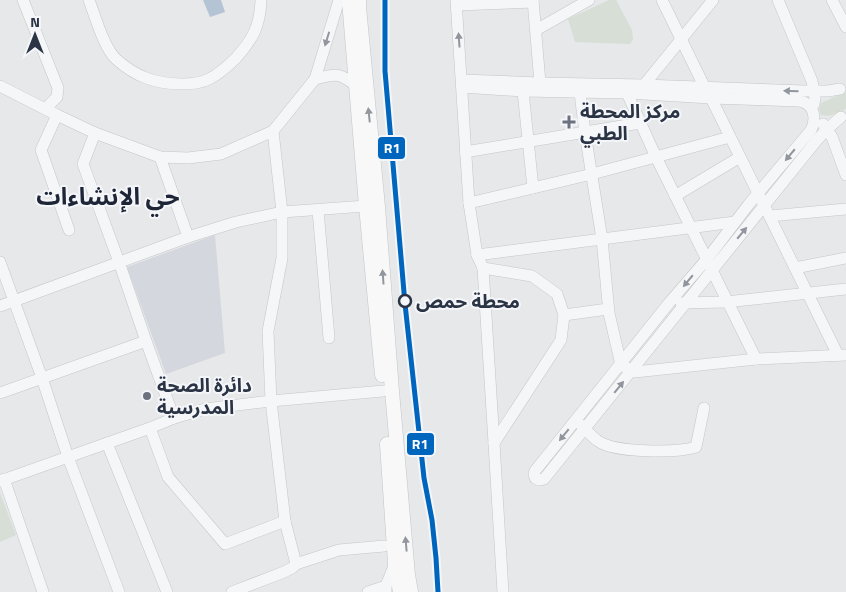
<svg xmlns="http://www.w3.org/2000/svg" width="846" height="592" font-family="'Titillium Web','Noto Sans Arabic',sans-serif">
<rect width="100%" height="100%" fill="#e6e8ea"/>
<!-- built -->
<polygon fill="#d4d7dd" points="215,235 225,353 166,374 127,267"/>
<!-- green -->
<g fill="#d6ded6">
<polygon points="609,0 616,0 632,30 633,39 630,44 575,42 568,19"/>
<path d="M846,92v17c-8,3 -16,9 -25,6l-2,-6 2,-6z"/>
<polygon points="0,493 16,535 0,542"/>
</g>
<!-- water -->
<polygon fill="#b4c4d5" points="203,0 221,0 225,12 210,17"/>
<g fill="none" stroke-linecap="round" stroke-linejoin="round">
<defs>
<g id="minor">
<polyline points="23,0 58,88 57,97 45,109"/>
<path d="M89,0c6,16 15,48 27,59 20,18 40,25 66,25 9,0 19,-1 27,-5 10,-5 19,-13 27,-21 17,-19 24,-32 25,-58"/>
<polyline points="456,0 469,203 477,255 483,268 494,443 503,592"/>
<polyline points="533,0 540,83"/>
<polyline points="662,0 705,88"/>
<polyline points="778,0 812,81 815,98 814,104"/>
<polyline points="832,0 846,27"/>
<polyline points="457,5 533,2"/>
<polyline points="536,30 589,0"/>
<path d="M315,79c19,-5 24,-7 40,6"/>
<polyline points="462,80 540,83 644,85 804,91 828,91 840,89"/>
<polyline points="644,85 713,0"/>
<polyline points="0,86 57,115 95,133 160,157 188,158 221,154 273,131 315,79 339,0"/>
<path d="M462,87l61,4 104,2 84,5 88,3c15,2 18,17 12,29l-62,74 -42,55 -38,44 -134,168 -1,3 1,4 4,2 5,-1 273,-339 10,-11 14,-12"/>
<polyline points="523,91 533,188"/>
<polyline points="580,93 585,133 602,239 609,313 621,365 635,372 756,359 656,157 627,93"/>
<polyline points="711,98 838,355"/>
<polyline points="57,115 41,150 69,230"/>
<polyline points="823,124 832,137 846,175"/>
<polyline points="95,133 83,164 119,262 146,341 174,418"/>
<polyline points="465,152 640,123"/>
<polyline points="160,157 188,237"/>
<polyline points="675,196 740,157"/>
<polyline points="469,203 592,174 730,137"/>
<polyline points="318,210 329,338"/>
<polyline points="770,216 846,209"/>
<polyline points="477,255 735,222"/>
<polyline points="0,262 42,378 68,457 119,592"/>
<polyline points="483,268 532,276 557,294 564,315 561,340 494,443"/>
<polyline points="795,268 846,258"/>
<polyline points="681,303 726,302 846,289"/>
<polyline points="0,306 188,237 236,222 282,212 366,206"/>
<polyline points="564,315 608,309"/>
<polyline points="756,359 846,355"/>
<polyline points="0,393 146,341"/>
<path d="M581,425c5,5 11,12 17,16 17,12 79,12 98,6l8,-39"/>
<polyline points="150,428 168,477 225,544 285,521 271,401 268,331 282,258 282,212 273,131"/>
<polyline points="107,443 167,592"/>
<polyline points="4,479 43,592"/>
<polyline points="0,481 150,428 174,418 205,409 271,401 383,391"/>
<polyline points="296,564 339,550 384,546"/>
<polyline points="232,592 284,572 292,568 296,564 285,521"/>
<polyline points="368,592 386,586"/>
<polyline points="386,592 386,586 395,563"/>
</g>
<g id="major">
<polyline points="349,0 366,206 382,375"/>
<polyline points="359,0 359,7 378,207 392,391 408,575 411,592"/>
<polyline points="387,444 395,563 400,592"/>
</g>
</defs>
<!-- minor casing -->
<use href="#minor" stroke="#c4c6c8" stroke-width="12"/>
<!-- major casing -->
<use href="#major" stroke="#c2c5c8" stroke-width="15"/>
<!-- minor -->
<use href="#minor" stroke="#f5f6f7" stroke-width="11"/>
<!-- major -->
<use href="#major" stroke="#f8f8f8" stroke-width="14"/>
<defs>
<polyline id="rail-1" points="385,0 385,71 405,304 424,478 432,520 436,558 438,592"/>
</defs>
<!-- rail-1 casing -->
<use href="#rail-1" stroke="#f4f6f9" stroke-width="9"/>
<!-- rail-1 -->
<use href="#rail-1" stroke="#0065bd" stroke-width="5"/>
</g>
<!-- one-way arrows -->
<defs><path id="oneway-solid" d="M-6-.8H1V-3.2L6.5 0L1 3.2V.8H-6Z" transform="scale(1.25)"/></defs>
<g fill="#90959e">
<use href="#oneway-solid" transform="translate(327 39) rotate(107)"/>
<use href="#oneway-solid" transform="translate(459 40) rotate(-94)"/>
<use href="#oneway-solid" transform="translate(791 91) rotate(-178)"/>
<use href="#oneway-solid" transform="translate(790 155) rotate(130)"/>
<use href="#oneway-solid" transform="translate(742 233) rotate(-50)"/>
<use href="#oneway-solid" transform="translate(688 281) rotate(130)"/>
<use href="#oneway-solid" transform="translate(619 387) rotate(-51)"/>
<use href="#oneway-solid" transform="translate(564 435) rotate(129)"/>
</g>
<g fill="#92969e">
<use href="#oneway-solid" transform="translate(369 115) rotate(-96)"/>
<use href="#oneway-solid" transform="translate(383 277) rotate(-94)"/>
<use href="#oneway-solid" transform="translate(406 544) rotate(-95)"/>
</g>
<!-- markers -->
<g fill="#6c737f" stroke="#f4f6f9" stroke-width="2">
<path d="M566.5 114.5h5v5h5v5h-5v5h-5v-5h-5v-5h5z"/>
<circle cx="147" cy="396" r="5"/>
</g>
<circle fill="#f4f6f9" stroke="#2b3445" stroke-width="2.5" cx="405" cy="301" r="6"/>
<g text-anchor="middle" stroke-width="4" stroke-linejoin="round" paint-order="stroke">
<!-- poi labels -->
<g font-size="19" font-weight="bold" fill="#2b3445" stroke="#f4f6f9" text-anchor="start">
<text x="580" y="118">مركز المحطة<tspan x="580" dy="22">الطبي</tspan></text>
<text x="157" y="392">دائرة الصحة<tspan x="157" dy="22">المدرسية</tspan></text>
</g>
<!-- stop labels -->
<g font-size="19" font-weight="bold" fill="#2b3445" stroke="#f4f6f9" text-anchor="start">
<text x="416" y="308">محطة حمص</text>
</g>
<!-- district labels -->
<g font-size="24" font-weight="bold" fill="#1d2536" stroke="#f4f6f9">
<text x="108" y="205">حي الإنشاءات</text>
</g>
</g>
<g stroke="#f4f6f9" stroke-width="2">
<rect x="377" y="136" width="29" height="24" rx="5" fill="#0065bd"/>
<rect x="406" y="432" width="29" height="24" rx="5" fill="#0065bd"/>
</g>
<g font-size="14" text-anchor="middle" font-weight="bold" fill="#fff">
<text x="392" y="153">R1</text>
<text x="420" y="449">R1</text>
</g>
<!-- north arrow -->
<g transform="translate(35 35)" stroke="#f4f6f9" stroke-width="4" paint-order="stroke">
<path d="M0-4L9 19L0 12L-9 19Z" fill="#2b3445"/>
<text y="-8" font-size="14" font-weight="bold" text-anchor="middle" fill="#2b3445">N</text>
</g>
</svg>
